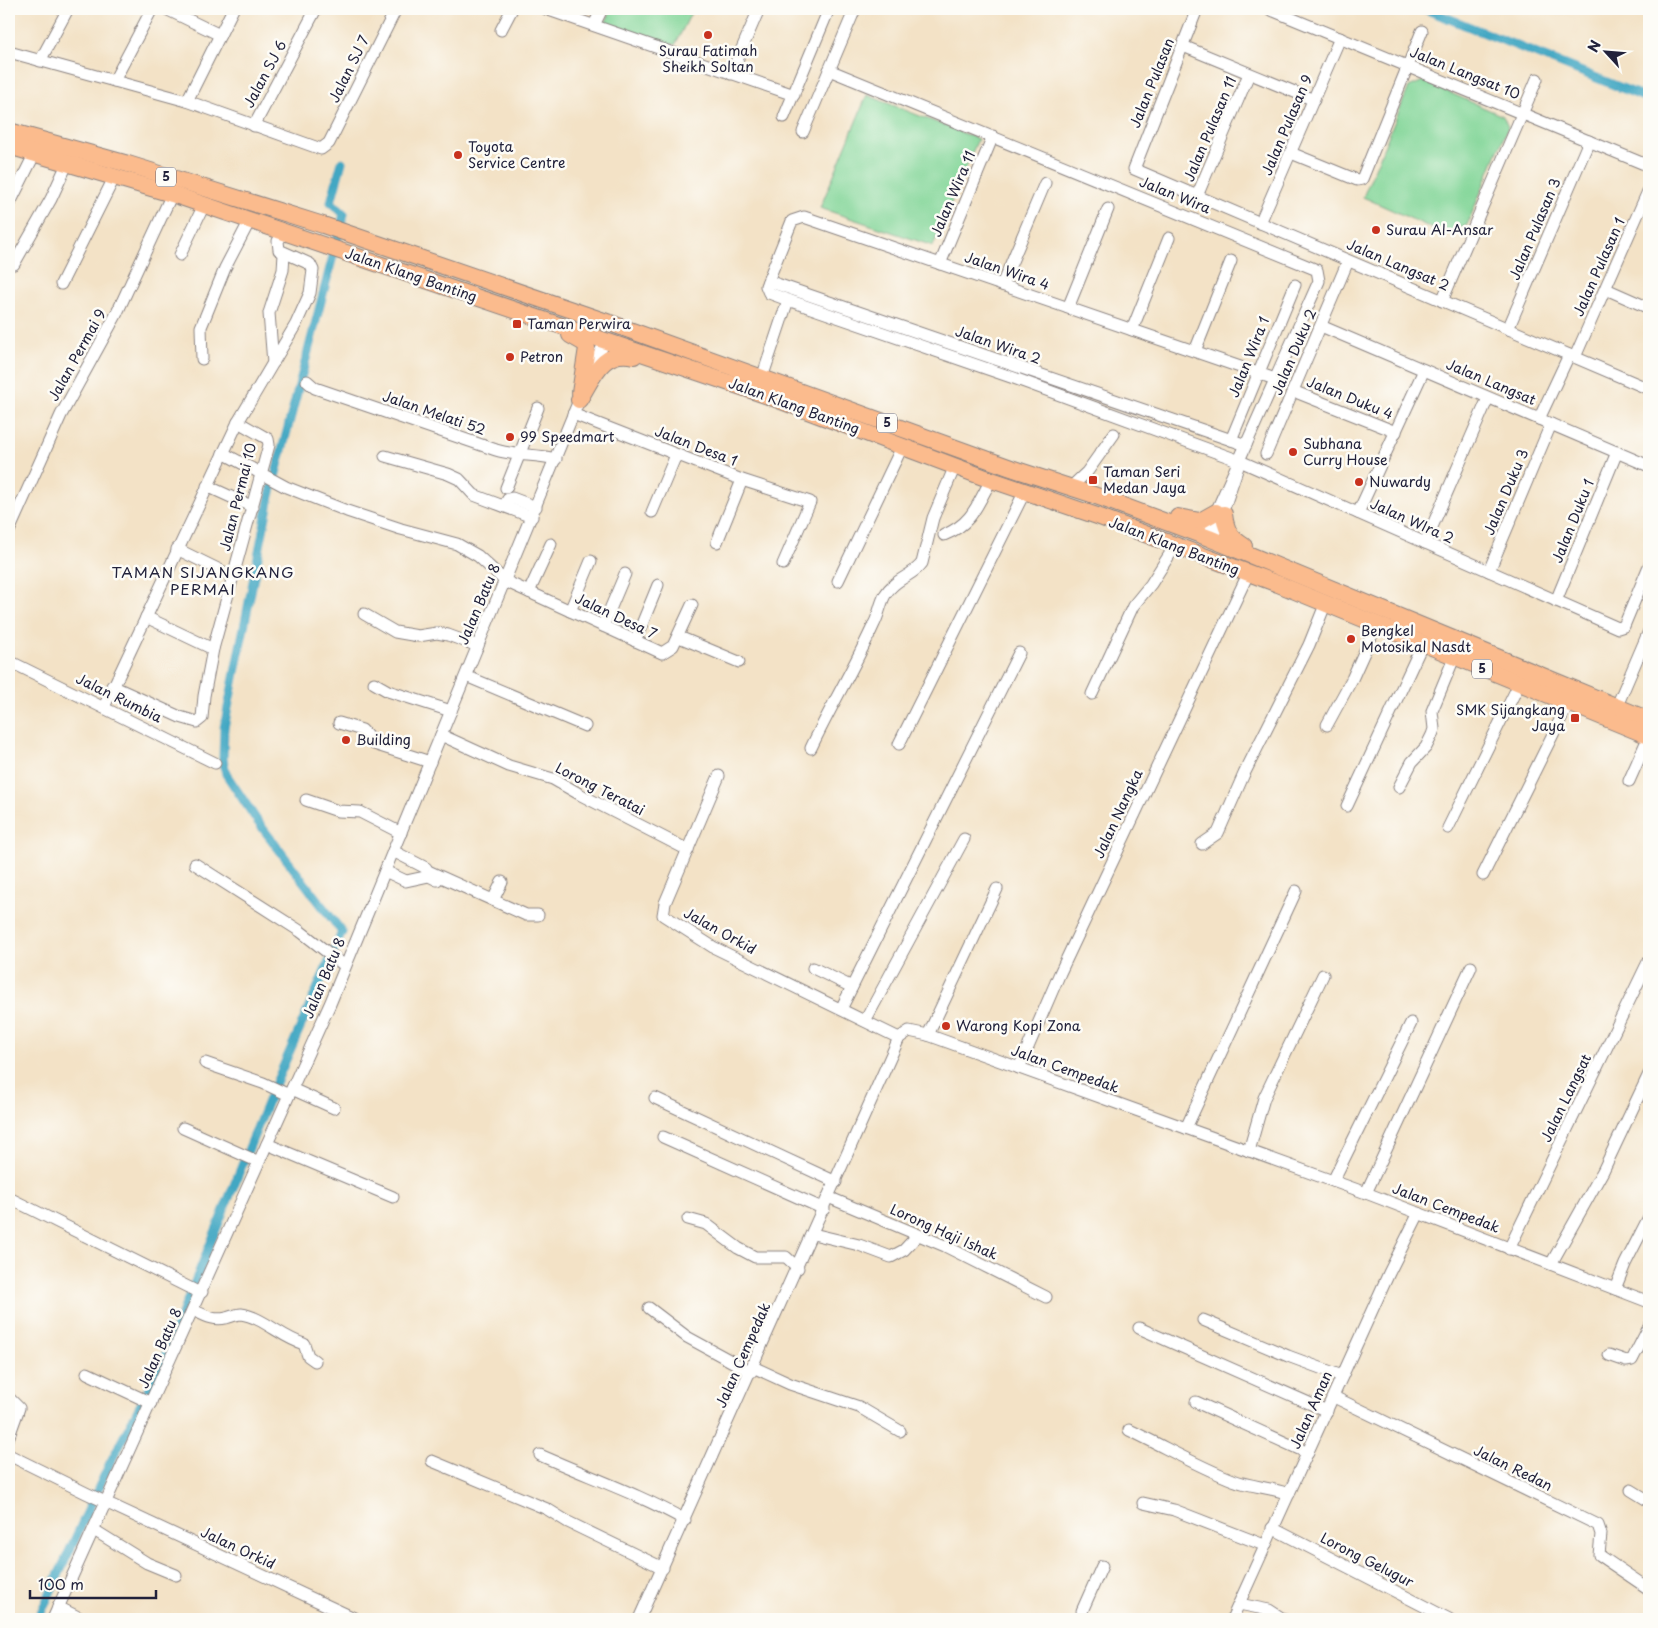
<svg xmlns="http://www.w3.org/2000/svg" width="1658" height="1628" font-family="'Playpen Sans',sans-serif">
<rect width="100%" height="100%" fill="#fdfcf7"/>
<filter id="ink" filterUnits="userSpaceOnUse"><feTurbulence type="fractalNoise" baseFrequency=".02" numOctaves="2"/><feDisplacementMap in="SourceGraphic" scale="10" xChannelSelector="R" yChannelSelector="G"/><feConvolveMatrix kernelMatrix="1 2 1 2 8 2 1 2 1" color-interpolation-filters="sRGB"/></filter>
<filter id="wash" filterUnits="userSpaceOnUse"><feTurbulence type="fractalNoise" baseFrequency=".0096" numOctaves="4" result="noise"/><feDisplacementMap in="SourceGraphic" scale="20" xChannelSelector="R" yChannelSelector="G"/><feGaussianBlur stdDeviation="1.12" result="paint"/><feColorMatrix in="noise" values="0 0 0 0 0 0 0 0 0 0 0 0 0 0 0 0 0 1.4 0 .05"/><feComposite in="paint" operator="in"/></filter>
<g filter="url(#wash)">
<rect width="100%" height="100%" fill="#f3e2c6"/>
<!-- green -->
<g fill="#81d597" stroke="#527c69">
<polygon points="612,9 693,9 675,45 605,23"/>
<polygon points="1423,81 1503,116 1508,127 1467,225 1447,235 1363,197 1409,87"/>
<polygon points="867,95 978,139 933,246 820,208"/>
</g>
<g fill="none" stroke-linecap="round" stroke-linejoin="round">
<!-- canal -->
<g stroke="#43a7c3" stroke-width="9">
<polyline points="1425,9 1649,99"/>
<polyline points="38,1619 110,1463 161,1366 268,1101 342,932 258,822 226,774 223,759 224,728 270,496 344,214 331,202 342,162"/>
</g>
</g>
</g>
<g filter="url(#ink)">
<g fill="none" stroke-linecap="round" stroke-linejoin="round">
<defs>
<g id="minor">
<polyline points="166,9 220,35"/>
<polyline points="546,9 794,95"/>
<polyline points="1197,9 1134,169 1649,389"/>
<polyline points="1269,9 1649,166"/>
<polyline points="594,25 602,9"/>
<polyline points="501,30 512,9"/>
<polyline points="1183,46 1314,100"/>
<polyline points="9,52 187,101 321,149 329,143 396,9"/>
<polyline points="40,61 68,9"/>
<polyline points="829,70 1317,270 1319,281 1216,512 1208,533 1209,538 1215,535 1240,461"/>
<polyline points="731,74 759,9"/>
<polyline points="114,81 152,9"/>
<polyline points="187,101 233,9"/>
<polyline points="784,117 829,9"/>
<polyline points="254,126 316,9"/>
<polyline points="803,132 855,9"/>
<polyline points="1291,153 1357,180 1362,179 1422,31"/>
<polyline points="1197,196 1249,74"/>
<polyline points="9,205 35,153"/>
<polyline points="1260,223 1340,38"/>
<polyline points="180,255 204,205"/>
<polyline points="14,264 51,199 68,162"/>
<polyline points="940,264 993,136"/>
<polyline points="768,281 1246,445"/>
<polyline points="61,284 115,176"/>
<polyline points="1002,285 1045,183"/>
<polyline points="1606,289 1649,308"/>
<polyline points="1442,301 1537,79"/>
<polyline points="1068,308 1108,209"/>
<polyline points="1321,326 1649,466"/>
<polyline points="1508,329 1589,141"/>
<polyline points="1132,330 1169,238"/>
<polyline points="1195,351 1231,261"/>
<polyline points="1575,357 1649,189"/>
<polyline points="202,359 201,327 206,315 225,268 249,222"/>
<polyline points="273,363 269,313 283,270 284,254"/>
<polyline points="591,372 605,341"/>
<polyline points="762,378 788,300"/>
<polyline points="1275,379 804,217 792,221 766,286 769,293 788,300 1014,378 1240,461 1618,628 1624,626 1649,566"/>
<path d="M307,381l8,7 181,62c19,6 39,4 60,9"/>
<polyline points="1293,391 1396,432"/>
<polyline points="573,414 742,480 810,502 783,564"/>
<polyline points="1539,419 1569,355"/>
<polyline points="1231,440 1295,285"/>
<polyline points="223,453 286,487 347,511 401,529 457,544 478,556 505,581 662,653 673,646 692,605"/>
<polyline points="1266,454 1348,261"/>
<polyline points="385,456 448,474 459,479 474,495 532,517"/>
<polyline points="207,486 253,507"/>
<polyline points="506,488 538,408"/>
<polyline points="1070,488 1087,472 1114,434"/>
<polyline points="504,506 508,499 512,498 536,507"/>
<polyline points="652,512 676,455"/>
<polyline points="1358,513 1424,370"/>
<polyline points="9,531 61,415 116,315 172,194"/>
<path d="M944,535c28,-11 33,-30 47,-55"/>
<polyline points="717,542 742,480"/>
<polyline points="1425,543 1488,398"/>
<polyline points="177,549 232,576"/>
<polyline points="1489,571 1551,424"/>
<polyline points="838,581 902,447"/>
<polyline points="529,592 551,544"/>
<polyline points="1556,601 1617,452"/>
<polyline points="570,611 591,561"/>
<polyline points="364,614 395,632 418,636 437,633 448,635 478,646"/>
<polyline points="146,617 213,649"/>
<polyline points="603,626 625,574"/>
<polyline points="679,637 739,662"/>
<polyline points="635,641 658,585"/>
<polyline points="9,661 215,763"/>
<polyline points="466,676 585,726"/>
<polyline points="374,683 388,691 451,711"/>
<polyline points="112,686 180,717 197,722 202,718 204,696 213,649 269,445 268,439 238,422"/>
<polyline points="1092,694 1133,606 1151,584 1175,546"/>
<polyline points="104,707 238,422 296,324 310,293 313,270 310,264 279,250 278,241 284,232"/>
<polyline points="1616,708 1649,631"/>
<polyline points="339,723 362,730 374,744 430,762"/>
<polyline points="1327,725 1352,679 1376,626"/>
<polyline points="441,735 509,766 553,779 581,795 688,850"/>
<polyline points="899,744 1025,491"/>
<path d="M811,748c20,-42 44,-82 63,-124 5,-9 6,-20 11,-29 9,-16 28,-19 37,-32l11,-45 22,-52"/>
<polyline points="719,776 665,903 663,915 713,947 899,1038"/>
<polyline points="1629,781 1649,736"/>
<polyline points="1399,787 1412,762 1426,747 1432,735 1434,729 1432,711 1454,658"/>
<polyline points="306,800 338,811 360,812 401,833"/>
<polyline points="1347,806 1422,645"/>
<polyline points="1448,828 1519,684"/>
<polyline points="1202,844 1218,833 1244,774 1309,645 1325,605"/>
<polyline points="393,851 426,868 429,876"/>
<polyline points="195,864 300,931 345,966"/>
<polyline points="385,871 406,881 429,876 437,880"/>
<polyline points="428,871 526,915 538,915"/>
<polyline points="1483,875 1568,704"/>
<polyline points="493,900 502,882"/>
<polyline points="813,968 852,987"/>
<polyline points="841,1009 1019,653"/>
<polyline points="865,1021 964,839"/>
<polyline points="928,1035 997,889"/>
<polyline points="205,1063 263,1083 289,1095"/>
<polyline points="1019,1068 1060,973 1248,574"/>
<polyline points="292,1089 334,1108"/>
<polyline points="655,1098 836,1182"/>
<polyline points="183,1128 259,1162"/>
<polyline points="1186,1128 1296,891"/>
<polyline points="663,1137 824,1209"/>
<polyline points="267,1144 393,1197"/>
<polyline points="1249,1151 1264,1098 1323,975"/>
<polyline points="1333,1181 1411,1023"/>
<polyline points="1366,1193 1471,967"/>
<polyline points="828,1197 945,1246 1046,1297"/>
<polyline points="9,1198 194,1290 202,1292"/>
<polyline points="688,1219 706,1224 738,1248 755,1257 786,1257 798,1268"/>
<polyline points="813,1234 859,1245 891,1257 904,1250 918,1235"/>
<polyline points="1509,1249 1649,960"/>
<polyline points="1551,1264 1603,1171 1649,1074"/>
<polyline points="1615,1289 1625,1264 1649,1217"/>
<polyline points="649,1308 687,1337 751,1372"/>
<path d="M193,1310c11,5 20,11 33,8 5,-1 10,-4 15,-4 22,3 41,24 63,30l4,12 7,5"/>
<polyline points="1203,1320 1288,1356 1342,1376"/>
<polyline points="1139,1328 1327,1411"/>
<polyline points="1609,1355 1626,1361 1632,1360 1649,1327"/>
<polyline points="753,1367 790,1384 859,1407 900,1431"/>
<polyline points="87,1373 151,1403"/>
<polyline points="1334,1397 1598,1525 1601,1534 1599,1555 1649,1589"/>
<polyline points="9,1398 19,1408 9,1436"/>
<polyline points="1196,1402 1308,1453"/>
<path d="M1129,1430c34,16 68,36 104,50 18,7 37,7 56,14"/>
<polyline points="9,1455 86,1493 356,1619"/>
<path d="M540,1455c49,22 99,39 145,65"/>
<polyline points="432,1461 547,1509 568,1522 663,1568"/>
<polyline points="1631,1490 1649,1501"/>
<polyline points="1143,1503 1174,1510 1264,1545"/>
<polyline points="1272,1528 1449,1619"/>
<polyline points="94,1530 147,1563 176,1575"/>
<polyline points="1239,1604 1269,1610 1283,1619"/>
<polyline points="58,1607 82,1619"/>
<polyline points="53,1619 330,1004 582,393"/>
<polyline points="639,1619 899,1038 909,1031 928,1035 1366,1193 1649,1302"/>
<polyline points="1084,1619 1082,1611 1102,1566"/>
<polyline points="1232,1619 1389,1273 1419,1213"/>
</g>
<g id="highway">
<polyline points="9,131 128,164 323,225 610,323 1011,468 1091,494 1209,538 1649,720"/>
<polyline points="9,146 172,194 768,396 983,477 1100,517 1278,584 1649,736"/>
<polyline points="570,335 584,343 587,348 580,393"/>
<path d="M579,400c14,-22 23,-52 55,-44"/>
<path d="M1224,514c2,17 6,23 20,32"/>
<polyline points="1178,517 1200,521 1216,512"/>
</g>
</defs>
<!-- minor casing -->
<use href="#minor" stroke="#8a8280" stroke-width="13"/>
<!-- highway casing -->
<use href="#highway" stroke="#8a8280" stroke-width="18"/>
<!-- minor -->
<use href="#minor" stroke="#fff" stroke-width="11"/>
<!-- highway -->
<use href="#highway" stroke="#fbbb8d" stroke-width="16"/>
</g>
</g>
<!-- markers -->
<g fill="#c8321e" stroke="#fdfcf7" stroke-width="2">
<circle cx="708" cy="35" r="5"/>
<circle cx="458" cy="155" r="5"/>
<circle cx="1376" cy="230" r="5"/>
<rect x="512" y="319" width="10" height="10" rx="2.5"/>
<circle cx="510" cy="357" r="5"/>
<circle cx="510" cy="437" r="5"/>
<circle cx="1293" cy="452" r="5"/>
<rect x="1088" y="475" width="10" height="10" rx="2.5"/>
<circle cx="1359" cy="482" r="5"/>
<circle cx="1351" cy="639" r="5"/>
<rect x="1570" y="713" width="10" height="10" rx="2.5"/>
<circle cx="346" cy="740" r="5"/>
<circle cx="946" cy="1026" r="5"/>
</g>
<g text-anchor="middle" stroke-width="5" stroke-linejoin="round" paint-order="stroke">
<!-- shield labels -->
<g fill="#fdfcf7" stroke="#646373" stroke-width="1">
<rect x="156" y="167.5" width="20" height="19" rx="4"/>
<rect x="877" y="413.5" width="20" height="19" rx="4"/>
<rect x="1472" y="659.5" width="20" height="19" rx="4"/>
</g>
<g font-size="12" font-weight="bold" fill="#22223b">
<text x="166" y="181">5</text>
<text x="887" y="427">5</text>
<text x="1482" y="673">5</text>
</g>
<!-- poi labels -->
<g font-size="14" fill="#22223b" stroke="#fdfcf7" text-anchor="start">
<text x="708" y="56" text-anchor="middle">Surau Fatimah<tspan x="708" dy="16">Sheikh Soltan</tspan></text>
<text x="468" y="152">Toyota<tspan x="468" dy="16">Service Centre</tspan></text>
<text x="1386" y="235">Surau Al-Ansar</text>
<text x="527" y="329">Taman Perwira</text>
<text x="520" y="362">Petron</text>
<text x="520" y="442">99 Speedmart</text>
<text x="1303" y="449">Subhana<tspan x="1303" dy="16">Curry House</tspan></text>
<text x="1103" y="477">Taman Seri<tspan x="1103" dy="16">Medan Jaya</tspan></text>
<text x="1369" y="487">Nuwardy</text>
<text x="1361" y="636">Bengkel<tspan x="1361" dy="16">Motosikal Nasdt</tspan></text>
<text x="1565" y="715" text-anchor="end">SMK Sijangkang<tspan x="1565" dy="16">Jaya</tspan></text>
<text x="356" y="745">Building</text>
<text x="956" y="1031">Warong Kopi Zona</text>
</g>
<!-- street labels -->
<g font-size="14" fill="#22223b" stroke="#fdfcf7">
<text transform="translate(349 69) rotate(-64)" y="5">Jalan SJ 7</text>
<text transform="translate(1465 73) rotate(22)" y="5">Jalan Langsat 10</text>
<text transform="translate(265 74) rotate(-62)" y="5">Jalan SJ 6</text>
<text transform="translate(1152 83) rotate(-68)" y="5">Jalan Pulasan</text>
<text transform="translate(1287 125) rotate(-67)" y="5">Jalan Pulasan 9</text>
<text transform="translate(1210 129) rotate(-67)" y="5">Jalan Pulasan 11</text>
<text transform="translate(953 194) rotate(-67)" y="5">Jalan Wira 11</text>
<text transform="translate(1175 195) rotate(22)" y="5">Jalan Wira</text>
<text transform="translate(1535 229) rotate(-67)" y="5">Jalan Pulasan 3</text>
<text transform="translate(1398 265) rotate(23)" y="5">Jalan Langsat 2</text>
<text transform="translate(1599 267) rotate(-66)" y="5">Jalan Pulasan 1</text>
<text transform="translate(1007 271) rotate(19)" y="5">Jalan Wira 4</text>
<text transform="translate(411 275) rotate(19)" y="5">Jalan Klang Banting</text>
<text transform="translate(998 345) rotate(19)" y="5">Jalan Wira 2</text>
<text transform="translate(1294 352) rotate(-67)" y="5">Jalan Duku 2</text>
<text transform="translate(77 355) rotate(-61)" y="5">Jalan Permai 9</text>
<text transform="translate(1249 357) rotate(-68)" y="5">Jalan Wira 1</text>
<text transform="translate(1491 382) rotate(23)" y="5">Jalan Langsat</text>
<text transform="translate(1350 398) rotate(22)" y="5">Jalan Duku 4</text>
<text transform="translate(794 406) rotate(20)" y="5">Jalan Klang Banting</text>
<text transform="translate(434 413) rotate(19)" y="5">Jalan Melati 52</text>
<text transform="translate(696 446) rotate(21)" y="5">Jalan Desa 1</text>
<text transform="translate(1506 492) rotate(-67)" y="5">Jalan Duku 3</text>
<text transform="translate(238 497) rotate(-76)" y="5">Jalan Permai 10</text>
<text transform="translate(1412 521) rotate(24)" y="5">Jalan WIra 2</text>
<text transform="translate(1573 521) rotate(-68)" y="5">Jalan Duku 1</text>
<text transform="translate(1174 546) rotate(21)" y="5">Jalan Klang Banting</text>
<text transform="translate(479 604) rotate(-67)" y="5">Jalan Batu 8</text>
<text transform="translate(616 616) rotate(25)" y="5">Jalan Desa 7</text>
<text transform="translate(119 698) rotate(26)" y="5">Jalan Rumbia</text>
<text transform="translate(600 789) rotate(27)" y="5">Lorong Teratai</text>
<text transform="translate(1118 814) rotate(-65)" y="5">Jalan Nangka</text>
<text transform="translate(720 931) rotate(29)" y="5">Jalan Orkid</text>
<text transform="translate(324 978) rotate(-67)" y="5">Jalan Batu 8</text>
<text transform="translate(1065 1069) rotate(20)" y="5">Jalan Cempedak</text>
<text transform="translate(1566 1098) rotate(-64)" y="5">Jalan Langsat</text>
<text transform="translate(1446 1208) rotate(21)" y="5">Jalan Cempedak</text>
<text transform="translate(944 1232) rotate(24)" y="5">Lorong Haji Ishak</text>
<text transform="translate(160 1348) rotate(-66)" y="5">Jalan Batu 8</text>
<text transform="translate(743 1355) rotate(-66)" y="5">Jalan Cempedak</text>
<text transform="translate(1311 1410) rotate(-66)" y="5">Jalan Aman</text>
<text transform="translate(1513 1468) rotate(26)" y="5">Jalan Redan</text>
<text transform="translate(238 1548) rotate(25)" y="5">Jalan Orkid</text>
<text transform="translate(1367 1560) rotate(27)" y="5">Lorong Gelugur</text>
</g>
<!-- neighbourhood labels -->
<g font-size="15" letter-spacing="1" fill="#22223b" stroke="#fdfcf7">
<text x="203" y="578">TAMAN SIJANGKANG<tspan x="203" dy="17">PERMAI</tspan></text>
</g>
</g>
<!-- margin -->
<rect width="1658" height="1628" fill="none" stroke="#fdfcf7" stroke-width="30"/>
<!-- north arrow -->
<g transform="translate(1606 52) rotate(296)" stroke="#fdfcf7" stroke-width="4" paint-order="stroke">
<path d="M0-4L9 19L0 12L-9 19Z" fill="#22223b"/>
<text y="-8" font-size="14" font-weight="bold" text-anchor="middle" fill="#22223b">N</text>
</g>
<!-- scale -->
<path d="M30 1590v8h126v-8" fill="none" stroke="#22223b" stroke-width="2.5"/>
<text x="38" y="1590" font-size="15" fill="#22223b" stroke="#fdfcf7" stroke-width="4" paint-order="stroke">100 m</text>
</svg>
